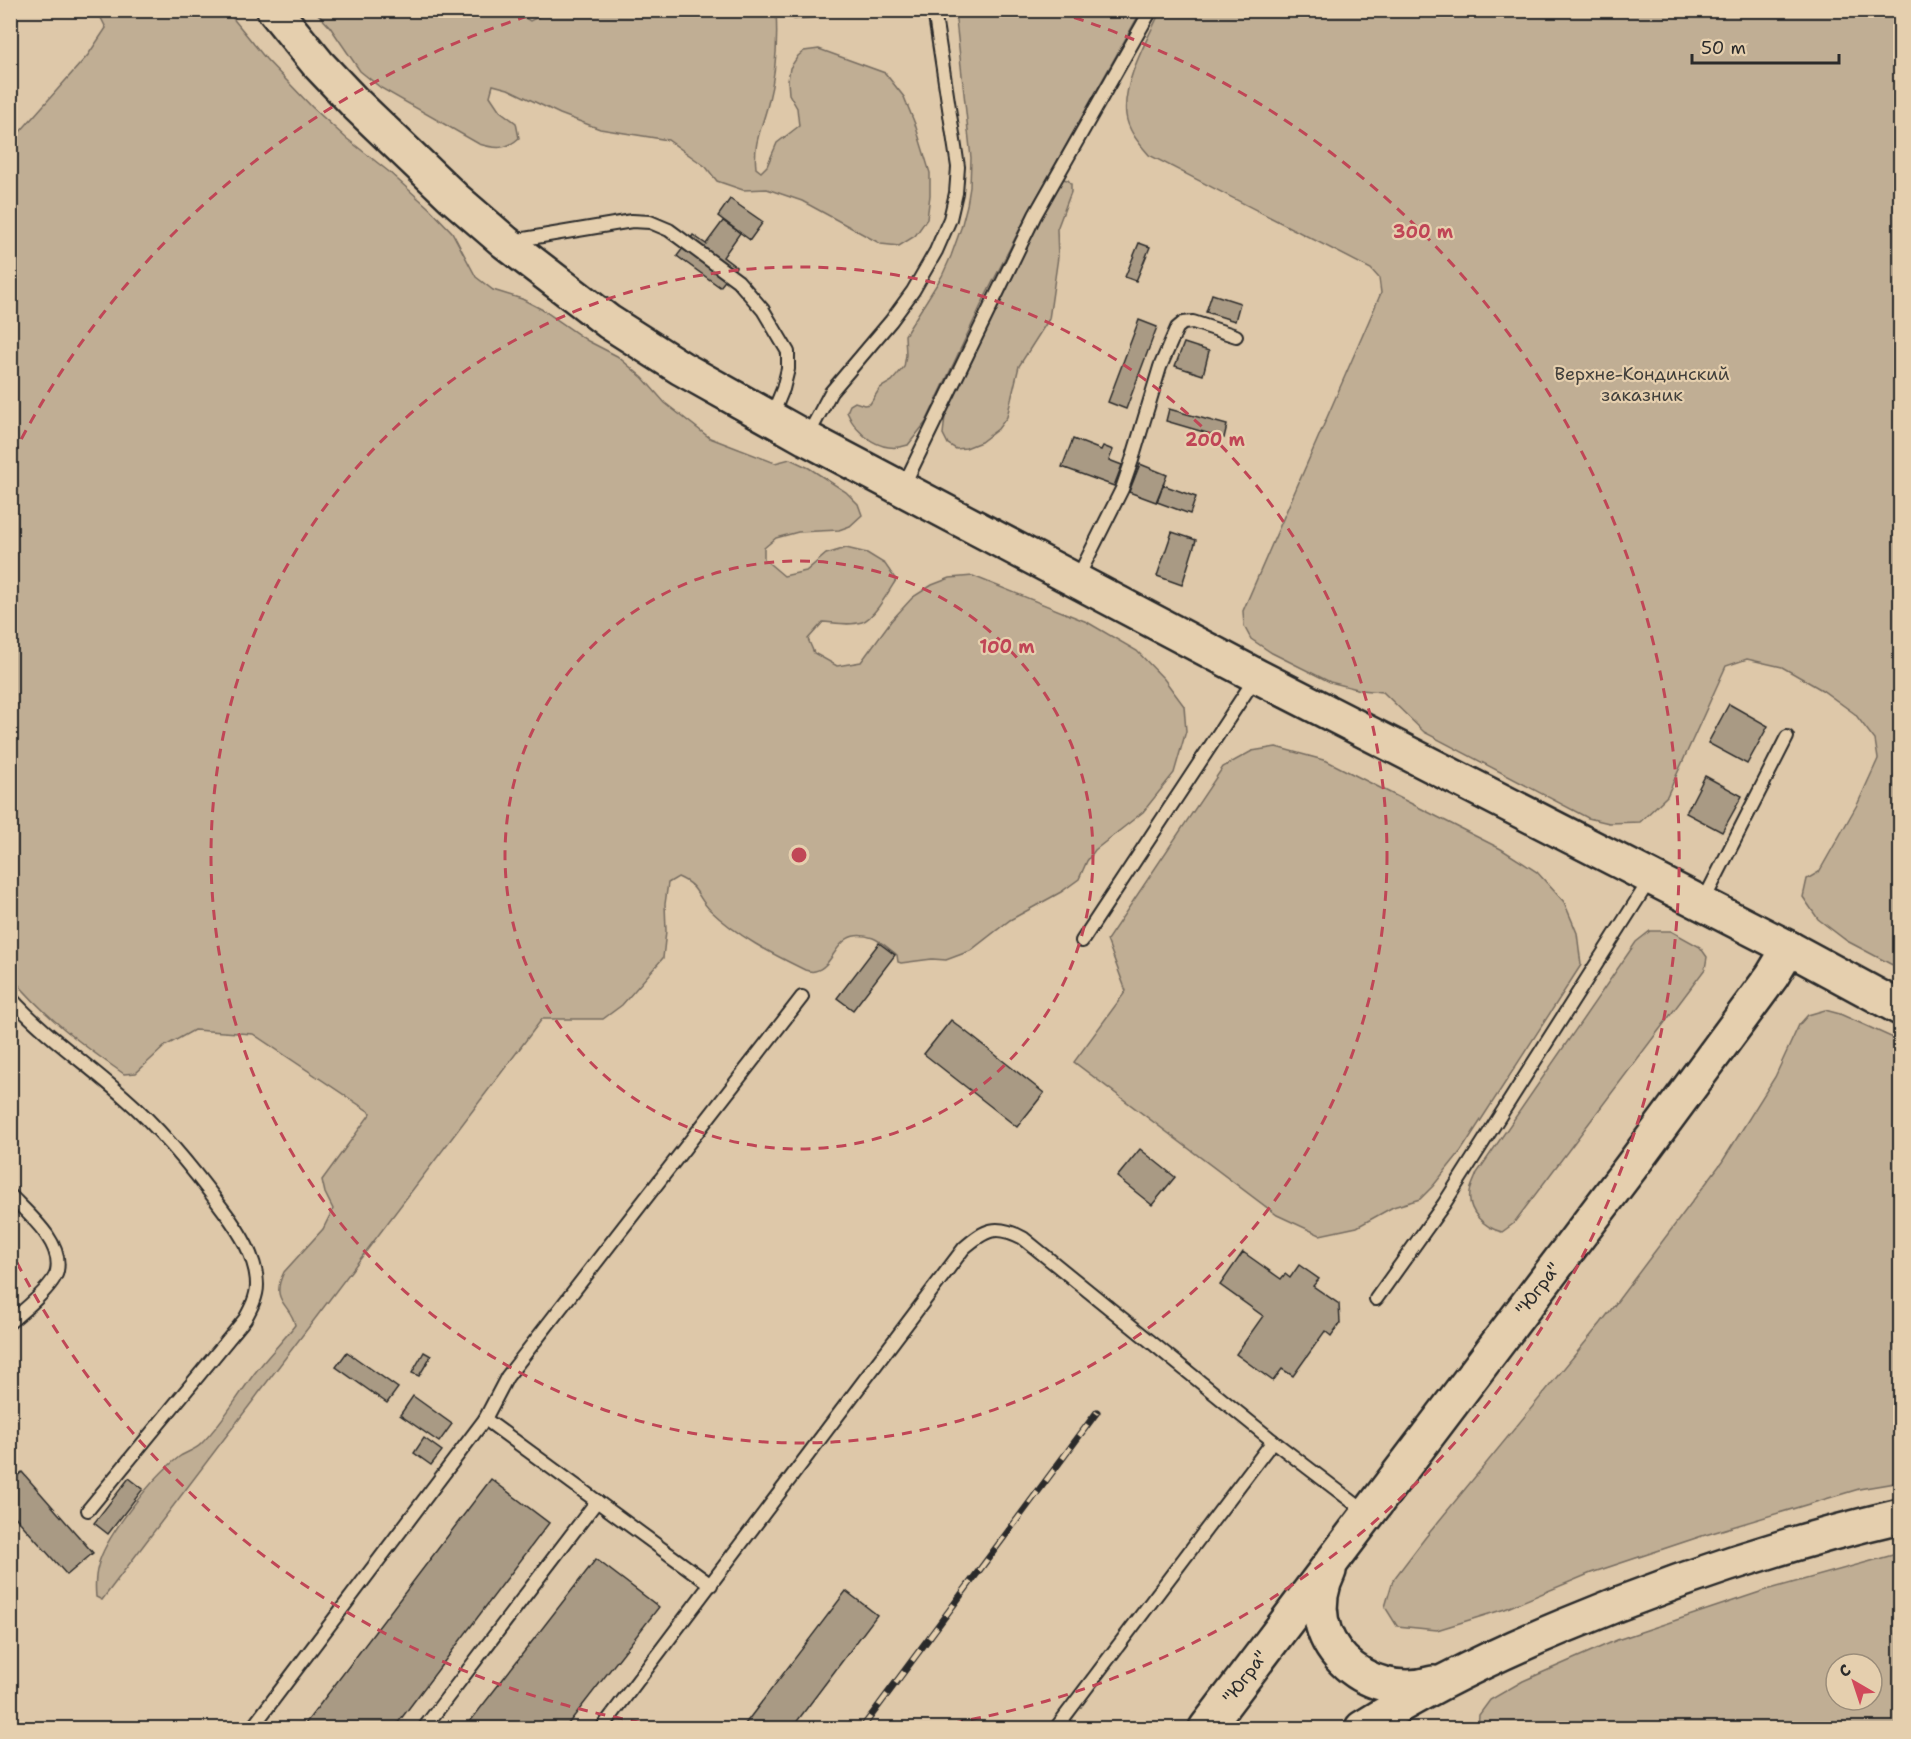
<svg xmlns="http://www.w3.org/2000/svg" width="1911" height="1739" font-family="'Shantell Sans',sans-serif">
<rect width="100%" height="100%" fill="#dec8a9"/>
<filter id="ink" filterUnits="userSpaceOnUse"><feTurbulence type="fractalNoise" baseFrequency=".0167" numOctaves="2"/><feDisplacementMap in="SourceGraphic" scale="12" xChannelSelector="R" yChannelSelector="G"/><feConvolveMatrix kernelMatrix="1 2 1 2 8 2 1 2 1" color-interpolation-filters="sRGB"/></filter>
<g filter="url(#ink)">
<!-- green -->
<g fill="#c0ae94" stroke="#766c60" stroke-width="1.5" fill-rule="evenodd">
<path d="M1020,10l121,1 -113,202 -43,84 -59,125 -18,23c-26,9 -51,-9 -61,-33l3,-7 5,-3 9,3 6,-1 10,-16 12,-7 12,-14 2,-12 -1,-20 37,-59 9,-20 10,-28 6,-23 3,-18 1,-29 -16,-147h51l10,4z"/>
<path d="M1161,10l739,1v958l-53,-28 -29,-22 -15,-22 4,-18 12,-7 39,-69 20,-44 -3,-19 -20,-26 -33,-24 -40,-23 -35,-8 -21,7 -59,130 -27,26 -31,1 -21,-5 -164,-86 -41,-40 -22,-2 -31,-8 -58,-29 -21,-14 -7,-13 -1,-15 138,-318 -2,-15 -8,-9 -222,-114c-10,-12 -21,-24 -23,-40 -4,-32 21,-75 35,-105z"/>
<path d="M88,11h139l39,48 46,48 34,31 42,33 41,37 23,24 24,45 17,13 29,9 21,11 45,31 29,15 26,22 22,25 45,35 65,25 15,-4 19,9 37,24 12,12 4,11 -12,11 -11,4 -41,2 -22,6 -12,10v11l20,17 22,-5 20,-17 20,-6 21,5 18,11 11,16c-7,11 -22,38 -34,42 -12,4 -26,1 -39,0l-15,17 6,14 23,13 24,-4 30,-41 22,-24 19,-12 18,-7 23,-2 114,46 50,29 27,28 20,27 2,25 -12,42 -31,39 -48,38 -8,11 -8,18 -18,13 -51,28 -40,31 -24,9 -14,-1 -31,4 -3,-1 -1,-7c-7,-5 -16,-14 -24,-17 -38,-13 -36,28 -58,33 -3,1 -7,0 -10,-1 -33,-16 -68,-34 -95,-60 -14,-14 -11,-24 -32,-33l-10,6 -3,21 1,27 -3,27 -41,47 -19,14h-61l-440,581 -6,-3c-1,-11 -1,-21 2,-31 7,-30 56,-90 81,-109 7,-5 17,-7 23,-14 20,-20 35,-46 52,-69 13,-17 28,-32 41,-49 -4,-21 -26,-23 -11,-53l39,-43 10,-20 -8,-16 -3,-13 49,-67 -118,-79 -59,-4 -29,16 -29,27 -12,1c-42,-29 -81,-59 -113,-98l-1,-673 6,-6 2,-15 -7,-10v-130l77,-87 18,-27 -6,-12z"/>
<path d="M514,11l16,10 14,-7 1,-4 231,1c2,32 0,62 -8,93 -6,24 -15,38 -12,64l5,4 6,-6 10,-23 22,-17 -2,-18 -8,-14 -1,-13 2,-13 8,-12 6,-5 15,-2 66,24 19,24 11,27 15,49v22l-3,24 -12,17 -16,10 -18,-2 -79,-43 -35,-12 -24,1 -26,-9 -11,-14 -38,-27 -68,-11 -40,-15 -52,-25 -15,-4 -3,11 10,15 16,12 3,15c-13,12 -23,11 -40,6l-98,-56 -21,-17 -30,-44 -15,-16z"/>
<polygon points="1062,179 1068,180 1071,184 1071,192 1057,229 1058,257 1049,319 1019,366 1007,417 998,429 981,442 966,448 956,449 948,444 943,434 946,408 994,304 1059,182"/>
<polygon points="1276,747 1327,761 1501,849 1537,872 1564,902 1577,933 1581,965 1461,1151 1433,1186 1420,1199 1393,1207 1357,1227 1320,1235 1277,1215 1074,1062 1126,991 1107,940 1223,767 1252,751"/>
<path d="M1650,931h21l29,16 7,10 -2,12 -192,255 -11,8c-17,-4 -35,-20 -32,-40 1,-6 5,-13 7,-19l159,-231z"/>
<polygon points="1825,1010 1840,1014 1900,1041 1900,1482 1859,1489 1702,1536 1591,1573 1505,1609 1437,1630 1397,1626 1385,1607 1393,1580 1425,1538 1601,1323 1722,1162 1775,1077 1799,1025 1808,1015"/>
<path d="M1900,1553v175h-422l1,-13 11,-15 33,-19 94,-41 146,-49zM1836,1664h36v36h-36z"/>
</g>
<!-- building -->
<g fill="#a99a84" stroke="#2b2b2b" stroke-width="1.5">
<polygon points="794,10 817,10 818,17 794,19"/>
<polygon points="730,199 763,222 750,240 718,216"/>
<polygon points="723,221 740,233 723,257 736,267 720,287 677,256 693,235 706,244"/>
<polygon points="1139,243 1150,247 1136,281 1125,277"/>
<polygon points="1212,294 1240,303 1235,321 1206,312"/>
<polygon points="1139,320 1157,327 1126,409 1108,402"/>
<polygon points="1184,343 1209,351 1203,375 1175,366"/>
<polygon points="1169,409 1227,425 1224,438 1166,421"/>
<polygon points="1073,439 1101,450 1103,446 1113,450 1109,460 1122,465 1114,486 1062,467"/>
<polygon points="1140,464 1167,475 1156,502 1129,492"/>
<polygon points="1163,485 1196,497 1190,514 1157,502"/>
<polygon points="1172,532 1196,540 1182,585 1157,576"/>
<polygon points="1729,704 1768,726 1747,764 1708,743"/>
<polygon points="1705,776 1742,796 1722,832 1686,813"/>
<polygon points="879,943 895,955 853,1010 837,998"/>
<polygon points="951,1020 1044,1093 1017,1127 924,1054"/>
<polygon points="1140,1149 1175,1177 1152,1205 1117,1177"/>
<polygon points="1243,1252 1281,1279 1285,1274 1290,1278 1299,1265 1319,1279 1313,1286 1339,1304 1340,1323 1331,1336 1325,1331 1293,1376 1282,1369 1273,1381 1236,1354 1263,1316 1220,1285"/>
<polygon points="347,1352 398,1388 387,1403 336,1367"/>
<polygon points="424,1352 431,1356 419,1376 412,1373"/>
<polygon points="413,1396 452,1424 439,1442 400,1415"/>
<polygon points="424,1438 442,1451 431,1465 414,1453"/>
<polygon points="22,1472 93,1553 67,1575 10,1511 10,1482"/>
<polygon points="129,1478 143,1489 108,1534 94,1523"/>
<polygon points="491,1479 549,1523 394,1728 302,1728"/>
<polygon points="596,1559 659,1607 565,1728 465,1728"/>
<polygon points="846,1591 877,1615 792,1728 742,1728"/>
</g>
<g fill="none" stroke-linecap="round" stroke-linejoin="round">
<defs>
<g id="lane">
<polyline points="512,241 632,221 650,222 669,230 738,281 763,310 788,352 788,369 783,389 771,418"/>
<polyline points="807,437 831,392 891,321 913,291 936,251 950,219 956,193 958,167 934,10"/>
<polyline points="903,487 1035,215 1151,10"/>
<polyline points="1077,579 1122,489 1132,460 1160,367 1177,328 1183,323 1193,322 1236,336"/>
<polyline points="1703,902 1787,737"/>
<polyline points="1082,941 1256,677"/>
<path d="M10,997c34,38 76,66 114,100 38,33 70,73 100,114 15,20 33,47 33,74 0,12 -6,23 -12,34l-157,191"/>
<path d="M10,1195c18,19 53,47 47,76 -3,15 -35,41 -47,51"/>
<polyline points="1376,1299 1444,1204 1651,878"/>
<polyline points="485,1419 711,1585"/>
<polyline points="252,1728 485,1419 507,1377 802,997"/>
<polyline points="424,1728 597,1501"/>
<path d="M602,1728l362,-480c22,-19 32,-24 59,-10l250,203 94,72"/>
<polyline points="1056,1728 1273,1441"/>
</g>
<polyline id="primary" points="274,10 318,64 357,105 453,197 505,242 609,322 681,368 806,438 1257,676 1789,948"/>
<g id="highway">
<path d="M1329,1571c-34,68 37,133 104,112"/>
<polyline points="1206,1728 1631,1167 1772,976 1789,948 1900,1008"/>
<path d="M1362,1728c64,-40 132,-73 202,-102 109,-46 221,-83 336,-110"/>
</g>
</defs>
<!-- lane casing -->
<use href="#lane" stroke="#2b2b2b" stroke-width="16"/>
<!-- primary casing -->
<use href="#primary" stroke="#2b2b2b" stroke-width="38"/>
<!-- highway casing -->
<use href="#highway" stroke="#2b2b2b" stroke-width="38"/>
<!-- lane -->
<use href="#lane" stroke="#e5cfae" stroke-width="12"/>
<!-- primary -->
<use href="#primary" stroke="#e5cfae" stroke-width="33"/>
<!-- highway -->
<use href="#highway" stroke="#e5cfae" stroke-width="33"/>
<defs>
<polyline id="rail" points="862,1728 1097,1412"/>
</defs>
<!-- rail casing -->
<use href="#rail" stroke="#2b2b2b" stroke-width="7"/>
<!-- rail -->
<use href="#rail" stroke="#e5cfae" stroke-width="4.5" stroke-dasharray="14" stroke-linecap="butt"/>
</g>
</g>
<!-- distance rings -->
<g fill="none" stroke="#c04656" stroke-width="3" stroke-dasharray="10 8">
<circle cx="799" cy="855" r="294"/>
<circle cx="799" cy="855" r="588"/>
<path d="M676 1728A882 882 0 0 1 13 1255M13 455A882 882 0 0 1 541 12M1057 12A882 882 0 0 1 922 1728"/>
</g>
<g text-anchor="middle" stroke-width="4.5" stroke-linejoin="round" paint-order="stroke">
<!-- park labels -->
<g font-size="18" fill="#413f3b" stroke="#e5cfae">
<text x="1642" y="380">Верхне-Кондинский<tspan x="1642" dy="21">заказник</tspan></text>
</g>
<!-- street labels -->
<g font-size="18" fill="#2b2b2b" stroke="#e5cfae">
<text transform="translate(1538 1289) rotate(-53)" y="6">"Югра"</text>
<text transform="translate(1245 1677) rotate(-53)" y="6">"Югра"</text>
</g>
</g>
<circle cx="799" cy="855" r="9" fill="#c04656" stroke="#e5cfae" stroke-width="3"/>
<g font-size="18" text-anchor="middle" font-weight="bold" fill="#c04656" stroke="#e5cfae" stroke-width="4.5" stroke-linejoin="round" paint-order="stroke">
<text x="1423" y="238">300 m</text>
<text x="1215" y="446">200 m</text>
<text x="1007" y="653">100 m</text>
</g>
<!-- margin -->
<rect width="1911" height="1739" fill="none" stroke="#e5cfae" stroke-width="36"/>
<rect x="18" y="18" width="1875" height="1703" fill="none" stroke="#2b2b2b" stroke-width="2" filter="url(#ink)"/>
<!-- north arrow -->
<g transform="translate(1854 1682) rotate(321)"><circle r="28" fill="#e5cfae" stroke="#9b8d7a" stroke-width="1.5"/>
<path d="M0-4.5L10 22L0 15L-10 22Z" fill="#d1495b"/>
<text y="-9" font-size="16" font-weight="bold" text-anchor="middle" fill="#2b2b2b">С</text>
</g>
<!-- scale -->
<path d="M1692 54v9h147v-9" fill="none" stroke="#2b2b2b" stroke-width="3"/>
<text x="1701" y="54" font-size="18" fill="#2b2b2b" stroke="#e5cfae" stroke-width="4.5" paint-order="stroke">50 m</text>
</svg>
